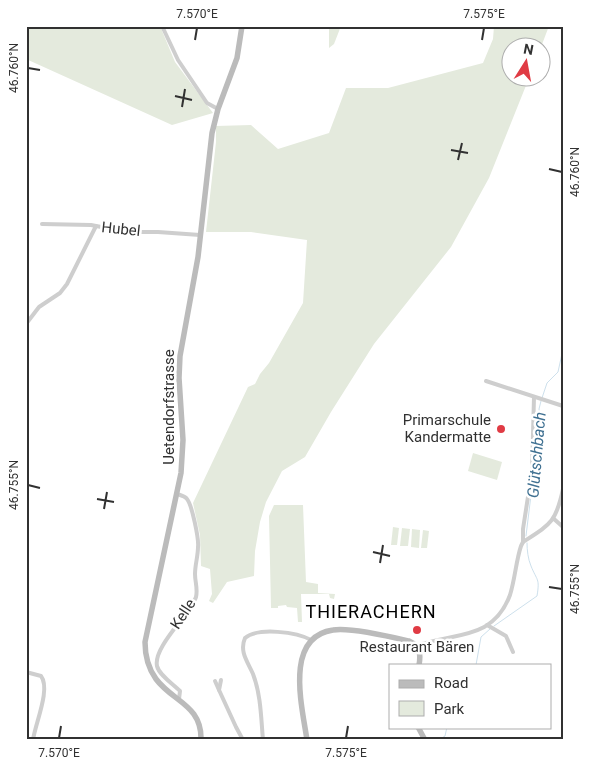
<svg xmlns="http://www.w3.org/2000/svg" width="589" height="766" font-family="Roboto,sans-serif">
<rect width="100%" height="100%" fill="#fff"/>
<!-- green -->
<g fill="#e4eadd">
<polygon points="26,26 160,26 175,62 213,113 172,125 26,59"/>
<polygon points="329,26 341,26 334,44 329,48"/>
<polygon points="494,26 549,26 541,47 512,48 512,78 529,78 489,178 451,247 374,344 331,412 305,457 282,471 266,502 260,522 255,551 254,576 227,582 213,603 209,601 212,594 210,569 201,566 200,535 193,503 248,387 255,384 260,374 269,363 303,303 307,240 251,232 206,232 216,142 216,126 251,125 278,149 329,133 346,88 388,88 483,63 493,39"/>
<polygon points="473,453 502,462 497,480 468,471"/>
<polygon points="274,505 303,505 306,582 318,584 318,593 335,594 334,599 330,598 329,594 301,594 302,622 298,622 297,608 287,607 286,605 278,606 278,608 271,608 269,516"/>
<polygon points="393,527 399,528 397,545 391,545"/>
<polygon points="402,528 410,529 408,546 400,546"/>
<polygon points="412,529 420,530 419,548 411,547"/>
<polygon points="423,530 429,531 427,548 421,548"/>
</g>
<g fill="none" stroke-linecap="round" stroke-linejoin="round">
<!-- stream -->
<g stroke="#cde0ec" stroke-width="1">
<polyline points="542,398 547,383 558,372 563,349"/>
<polyline points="526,536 531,495 537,471 541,423 539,409 541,401"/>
<path d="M494,626l43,-30c3,-18 0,-15 -6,-30 -3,-7 -4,-16 -4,-23"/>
<polyline points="476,665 481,637 490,629"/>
<polyline points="439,740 445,736 447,727"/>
</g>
<!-- street -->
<g stroke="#cecece" stroke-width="4">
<polyline points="162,26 178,60 207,103 218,109"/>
<polyline points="42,224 91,225 127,232 158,232 200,235"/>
<polyline points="26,324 39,307 60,293 67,284 96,226"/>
<polyline points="486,381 563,406"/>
<path d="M177,494c3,1 8,2 10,5 5,6 12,40 11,48 0,9 -3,18 -3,27 0,8 3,15 1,23 -6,17 -43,50 -39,69 2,9 16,18 23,25l-1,8"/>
<polyline points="554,519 563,527"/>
<polyline points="523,542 523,529 532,471 534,397"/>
<polyline points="487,625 506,636 513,652"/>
<path d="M416,646c38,-14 77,-5 94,-51 5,-16 6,-34 11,-49l2,-4c28,-18 33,-20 40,-53"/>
<path d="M26,672l15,4c10,13 -6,48 -8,64"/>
<polyline points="221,680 219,690 236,727 243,740"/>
<polyline points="215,681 219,690"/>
<path d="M263,740c-2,-22 -2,-45 -10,-66 -5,-12 -14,-22 -8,-36 13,-11 52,-6 66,2"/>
</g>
<!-- secondary -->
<g stroke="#bbb" stroke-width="5.5">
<polyline points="418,727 425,740"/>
<path d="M201,740c1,-35 -28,-38 -45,-61 -8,-11 -11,-24 -11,-37l36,-169 2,-33 -4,-62 1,-22 18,-99 14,-124 6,-24 19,-51 5,-32"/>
<path d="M307,740c-5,-34 -23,-103 26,-110 17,-3 59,7 76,11 11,5 12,13 10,24"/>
</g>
</g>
<!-- ticks -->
<path fill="none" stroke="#313131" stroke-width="2" d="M195,40l2,-12M482,40l2,-12M28,68l12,2M175,96l17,4M182,107l3,-18M451,150l17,3M458,160l4,-17M549,169l13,3M28,485l12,3M97,499l17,3M104,509l3,-17M373,552l17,4M380,563l3,-18M549,587l13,2M59,738l2,-12M346,738l2,-12"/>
<!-- markers -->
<g fill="#e03b44" stroke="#fff" stroke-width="2">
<circle cx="501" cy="429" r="5"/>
<circle cx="417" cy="630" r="5"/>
</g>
<g text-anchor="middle" stroke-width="5" stroke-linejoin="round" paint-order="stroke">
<!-- street labels -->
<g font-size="15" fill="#313131" stroke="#fff">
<text transform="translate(121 229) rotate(6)" y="5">Hubel</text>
<text transform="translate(169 407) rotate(-90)" y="5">Uetendorfstrasse</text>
<text transform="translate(183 614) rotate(-57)" y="5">Kelle</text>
</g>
<!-- poi labels -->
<g font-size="15" fill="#313131" stroke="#fff" text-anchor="end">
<text x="491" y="425">Primarschule<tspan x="491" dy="17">Kandermatte</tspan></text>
<text x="417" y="652" text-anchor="middle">Restaurant Bären</text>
</g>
<!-- water labels -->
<g font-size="16" font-style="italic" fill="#407192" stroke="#fff">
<text transform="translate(536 455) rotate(-85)" y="6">Glütschbach</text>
</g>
<!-- quarter labels -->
<g font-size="18" letter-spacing="1" fill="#000" stroke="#fff">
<text x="371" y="618">THIERACHERN</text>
</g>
</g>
<!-- border -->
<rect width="589" height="766" fill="none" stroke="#ffffff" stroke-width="55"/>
<!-- legend -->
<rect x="389" y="664" width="162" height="65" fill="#ffffff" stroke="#adadad"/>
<rect x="399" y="680" width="25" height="8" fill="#bbbbbb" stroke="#adadad"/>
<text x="434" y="688" font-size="15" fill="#313131">Road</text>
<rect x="399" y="701" width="25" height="15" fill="#e4eadd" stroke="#adadad"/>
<text x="434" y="714" font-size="15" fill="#313131">Park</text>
<!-- north arrow -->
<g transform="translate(526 62) rotate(11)"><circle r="24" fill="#ffffff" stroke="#adadad"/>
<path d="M0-4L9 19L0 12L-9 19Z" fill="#e03b44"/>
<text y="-8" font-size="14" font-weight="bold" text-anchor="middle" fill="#313131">N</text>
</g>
<rect x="28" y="28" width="534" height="710" fill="none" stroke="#313131" stroke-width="2"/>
<g font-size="12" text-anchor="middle" fill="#313131">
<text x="197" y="18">7.570°E</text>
<text x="484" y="18">7.575°E</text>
<text transform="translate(14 68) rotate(-90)" y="4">46.760°N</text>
<text transform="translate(575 172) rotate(-90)" y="4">46.760°N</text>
<text transform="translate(14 485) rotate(-90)" y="4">46.755°N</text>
<text transform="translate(575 589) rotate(-90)" y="4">46.755°N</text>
<text x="59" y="757">7.570°E</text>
<text x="346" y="757">7.575°E</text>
</g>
</svg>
